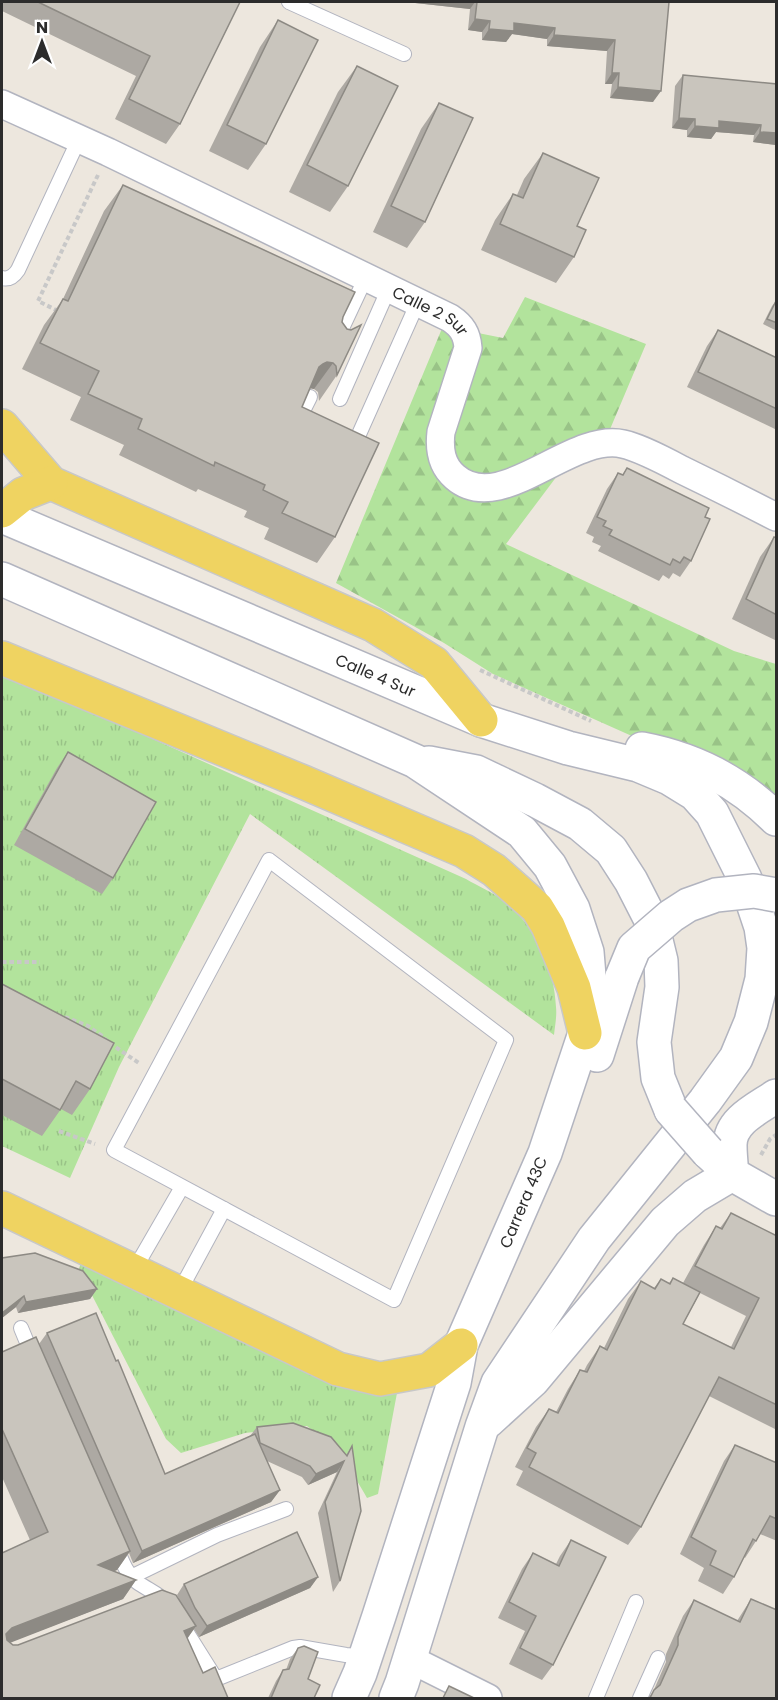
<svg xmlns="http://www.w3.org/2000/svg" width="778" height="1700" font-family="Poppins,sans-serif">
<defs>
<pattern id="grass-tufts" width="24" height="20" patternUnits="userSpaceOnUse" patternTransform="scale(1.5)"><rect width="24" height="20" fill="#b2e39c"/><path d="M3 7l-1-3M5 7V3M7 7l1-3M15 17l-1-3M17 17v-4M19 17l1-3" fill="none" stroke="#99c387"/></pattern>
<pattern id="forest-firs" width="22" height="20" patternUnits="userSpaceOnUse" patternTransform="scale(1.5)"><rect width="22" height="20" fill="#b2e39c"/><path d="M5 1l3.5 6h-7zM16 11l3.5 6h-7z" fill="#99c387"/></pattern>
</defs>
<rect width="100%" height="100%" fill="#ede7de"/>
<!-- grass -->
<g fill="url(#grass-tufts)">
<path d="M2,676h10l454,203c12,7 28,14 39,23 32,26 49,65 51,105 1,9 -1,19 -2,28l-304,-221 -131,253 -49,111 -68,-32z"/>
<path d="M82,1257l13,4 154,84 144,39 4,9 -19,101 -11,4c-13,-25 -37,-55 -60,-72l-62,7 -64,20 -15,-14 -87,-169z"/>
</g>
<!-- forest -->
<polygon fill="url(#forest-firs)" points="525,297 646,344 608,434 584,440 506,544 734,651 776,664 776,814 670,753 493,674 444,643 336,583 443,326 503,338"/>
<g fill="none" stroke-linecap="round" stroke-linejoin="round">
<defs>
<g id="service">
<polyline points="289,2 404,54"/>
<path d="M2,278c7,2 12,-2 16,-8l61,-131"/>
<polyline points="336,341 366,277"/>
<polyline points="340,399 389,288"/>
<path d="M305,425c-7,-9 1,-19 5,-28"/>
<polyline points="349,446 353,444 356,441 418,302"/>
<polygon points="269,860 506,1040 394,1300 114,1150"/>
<polyline points="134,1270 182,1187"/>
<polyline points="178,1294 224,1209"/>
<polyline points="21,1328 33,1357"/>
<path d="M115,1545c6,12 10,28 22,37 11,8 23,12 31,22"/>
<polyline points="131,1577 217,1535 286,1509"/>
<polyline points="179,1620 216,1679 293,1648 300,1647 346,1655 366,1657"/>
<polyline points="596,1698 636,1602"/>
<polyline points="640,1698 658,1658"/>
</g>
<g id="minor">
<path id="s1" d="M2,104l106,48 342,166c12,8 17,16 18,30l-27,84c-2,17 0,33 14,45 46,40 115,-45 168,-33 18,4 42,17 59,26 31,15 63,31 94,47"/>
<polyline points="410,1659 488,1698"/>
</g>
<path id="tertiary" d="M776,1096c-17,12 -46,24 -46,49 0,10 1,19 2,29l44,25"/>
<g id="secondary">
<path id="s2" d="M2,516l479,204 87,28 70,17 31,13 26,16 17,19 33,66 16,48 3,21 -2,31 -11,43 -15,36 -31,43 -111,138 -96,144 -16,44 -80,256 -6,15"/>
<polyline points="2,579 415,761 522,832 550,866 573,909 587,952 590,988 585,1033 545,1153 461,1345 454,1383 379,1616 360,1673 349,1698"/>
<path d="M642,749c53,10 96,32 134,70"/>
<polyline points="429,763 476,772 535,800 580,824 611,850 631,881 651,920 661,961 662,987 654,1042 658,1078 671,1110"/>
<polyline points="597,1055 622,977"/>
<polyline points="488,1421 533,1380 665,1222 695,1196 732,1174 708,1152"/>
</g>
<g id="primary">
<polyline points="2,426 51,483 373,625 434,663 481,720"/>
<polyline points="2,511 23,494 51,483"/>
<polyline points="2,658 303,782 464,851 494,870 537,908 548,926 574,988 585,1033"/>
<polyline points="2,1208 338,1369 380,1379 429,1370 461,1345"/>
</g>
</defs>
<!-- service casing -->
<use href="#service" stroke="#b2b4bf" stroke-width="16"/>
<!-- minor casing -->
<use href="#minor" stroke="#b2b4bf" stroke-width="30"/>
<!-- tertiary casing -->
<use href="#tertiary" stroke="#b2b4bf" stroke-width="36"/>
<!-- secondary casing -->
<use href="#secondary" stroke="#b2b4bf" stroke-width="36"/>
<!-- primary casing -->
<use href="#primary" stroke="#c8c8c8" stroke-width="36"/>
<!-- path -->
<g stroke="#c8c8c8" stroke-width="4" stroke-dasharray="4.5 3" stroke-linecap="butt">
<polyline points="58,311 38,301 98,175"/>
<polyline points="480,670 591,721"/>
<polyline points="2,962 40,962"/>
<polyline points="65,1017 88,1026 102,1036 108,1042 139,1063"/>
<polyline points="59,1131 95,1144"/>
<polyline points="761,1155 770,1139 776,1135"/>
</g>
<!-- service -->
<use href="#service" stroke="#fff" stroke-width="14"/>
<!-- minor -->
<use href="#minor" stroke="#fff" stroke-width="27"/>
<!-- tertiary -->
<use href="#tertiary" stroke="#fff" stroke-width="33"/>
<!-- secondary -->
<use href="#secondary" stroke="#fff" stroke-width="33"/>
<!-- primary -->
<use href="#primary" stroke="#efd361" stroke-width="33"/>
<defs>
<g id="secondary-bridge">
<polyline points="622,977 634,948 671,916 688,905 716,895 754,891 776,895"/>
<polyline points="671,1110 708,1152"/>
</g>
</defs>
<!-- secondary-bridge casing -->
<use href="#secondary-bridge" stroke="#b2b4bf" stroke-width="36" stroke-linecap="butt"/>
<!-- secondary-bridge -->
<use href="#secondary-bridge" stroke="#fff" stroke-width="33"/>
</g>
<!-- wall -->
<g fill="#ada9a3" fill-rule="evenodd">
<polygon points="2,2 240,2 180,124 166,144 115,119 136,76 2,11"/>
<polygon points="406,2 669,2 653,102 610,98 612,84 605,84 607,51 547,46 547,39 512,34 506,42 482,40 482,32 468,30 470,9"/>
<polygon points="278,20 266,144 248,170 209,151 260,47"/>
<polygon points="357,66 348,186 330,212 289,192 338,92"/>
<polygon points="683,75 777,84 777,143 776,145 753,142 754,135 716,132 711,139 687,137 687,130 672,128 675,86"/>
<polygon points="439,103 425,222 407,248 373,232 421,129"/>
<polygon points="543,153 577,226 574,257 556,283 481,250 495,220 513,194 517,195 524,179"/>
<polygon points="123,185 343,317 337,375 319,401 318,392 314,389 310,388 302,407 335,537 317,563 264,539 269,528 244,517 247,511 198,489 196,492 119,455 124,445 70,420 81,397 22,369 44,325 63,299 104,211"/>
<polygon points="777,301 777,331 763,324 772,306 776,301"/>
<polygon points="718,330 777,358 777,430 687,387 707,346"/>
<polygon points="627,468 705,517 691,561 680,577 673,573 669,579 663,575 659,581 598,551 601,546 592,542 594,537 586,533 607,489 618,473 622,475"/>
<polygon points="774,537 777,538 777,641 732,619 760,557"/>
<polygon points="68,752 113,878 102,894 14,845 57,768"/>
<polygon points="2,984 90,1089 72,1115 61,1109 42,1136 2,1115"/>
<path d="M731,1213l46,23v194l-68,-34 -68,131 -13,18 -112,-60 7,-14 -8,-4 21,-40 13,-18 7,3 12,-23 12,-19 4,1 3,-6 13,-19 4,2 24,-49 13,-18 13,7 7,-9 8,4 4,-5 10,5 21,-38 12,-19 4,2zM700,1293l46,23 -15,31 -48,-23z"/>
<polygon points="2,1258 97,1289 90,1299 18,1313 16,1307 2,1318"/>
<polygon points="47,1333 165,1474 250,1436 257,1427 346,1455 352,1446 340,1581 333,1592 318,1513 337,1472 308,1485 302,1477 267,1461 280,1490 271,1502 133,1563 129,1553 117,1570 114,1571 136,1580 123,1599 10,1642 13,1645 18,1645 179,1599 177,1595 184,1584 318,1577 310,1588 199,1637 194,1629 187,1638 203,1673 228,1698 2,1698 2,1553 30,1540 2,1477 2,1352 39,1344"/>
<polygon points="735,1445 777,1463 777,1541 760,1534 756,1541 745,1558 744,1557 734,1577 723,1594 698,1581 704,1568 680,1554 724,1461"/>
<polygon points="571,1540 553,1665 542,1680 509,1664 525,1631 498,1618 522,1569 533,1553 556,1564 560,1556"/>
<polygon points="751,1599 777,1698 648,1698 653,1692 666,1662 666,1654 683,1616 694,1600 737,1621"/>
<polygon points="298,1648 314,1698 268,1698 276,1681 283,1670 286,1670 290,1659"/>
</g>
<!-- shaded-wall -->
<g fill="#8d8a84">
<polygon points="406,2 475,2 470,9"/>
<polygon points="475,19 490,21 482,32 468,30"/>
<polygon points="514,23 555,28 547,39 512,34 506,42 482,40 489,29"/>
<polygon points="554,35 615,40 607,51 547,46"/>
<polygon points="612,73 619,73 612,84 605,84"/>
<polygon points="618,87 661,91 653,102 610,98"/>
<polygon points="679,118 695,119 687,130 672,128"/>
<polygon points="719,121 761,125 754,135 716,132 711,139 687,137 695,126"/>
<polygon points="760,132 777,133 777,143 776,145 753,142"/>
<polygon points="327,362 333,363 314,389 309,388 319,367 323,364"/>
<polygon points="97,1289 90,1299 18,1313 26,1302"/>
<polygon points="24,1296 16,1307 2,1318 2,1313"/>
<polygon points="344,1461 337,1472 308,1485 316,1474"/>
<polygon points="280,1490 271,1502 133,1563 142,1551"/>
<polygon points="130,1551 117,1570 85,1584 98,1565"/>
<polygon points="318,1577 310,1588 199,1637 207,1626"/>
<polygon points="136,1580 123,1599 2,1646 6,1634 12,1628"/>
<polygon points="196,1626 183,1645 184,1631"/>
</g>
<!-- building -->
<g fill="#c9c5bd" stroke="#8d8a84" stroke-width="1.5">
<polygon points="38,2 240,2 180,124 129,99 150,56"/>
<polygon points="477,2 669,2 661,91 618,87 619,73 612,73 615,40 554,35 555,28 514,23 514,31 489,29 490,21 475,19"/>
<polygon points="278,20 318,40 266,144 227,125"/>
<polygon points="357,66 398,86 348,186 307,165"/>
<polygon points="683,75 777,84 777,133 760,132 761,125 719,121 719,128 695,126 695,119 679,118"/>
<polygon points="439,103 473,118 425,222 391,206"/>
<polygon points="543,153 599,178 577,226 586,230 574,257 500,224 513,194 523,198"/>
<polygon points="123,185 355,292 343,317 342,322 347,329 351,330 361,325 337,375 336,366 333,363 327,362 323,364 319,367 302,407 379,443 335,537 282,513 288,502 263,490 265,485 215,462 214,466 138,429 142,419 88,394 99,371 40,343 63,299 68,301"/>
<polygon points="777,301 777,323 767,319 776,301"/>
<polygon points="718,330 777,358 777,409 698,372"/>
<polygon points="627,468 709,508 705,517 710,519 691,561 684,557 680,563 673,559 670,565 609,535 612,530 603,526 606,521 597,517 618,473 623,475"/>
<polygon points="774,537 777,538 777,615 746,599"/>
<polygon points="68,752 156,802 113,878 25,829"/>
<polygon points="2,984 114,1043 90,1089 76,1081 60,1110 2,1079"/>
<polygon points="731,1213 777,1236 777,1405 719,1377 641,1527 529,1467 536,1453 527,1448 549,1409 558,1413 580,1370 587,1372 600,1346 607,1350 641,1281 655,1289 661,1279 670,1284 673,1278 700,1292 683,1324 734,1349 759,1298 695,1266 716,1226 722,1229"/>
<polygon points="35,1253 83,1271 97,1289 26,1302 24,1296 2,1313 2,1258"/>
<polygon points="96,1313 116,1361 118,1360 165,1474 255,1434 280,1490 142,1551 47,1333"/>
<polygon points="36,1337 130,1551 98,1565 136,1580 12,1628 6,1634 7,1640 13,1645 18,1645 162,1590 176,1595 196,1626 184,1631 203,1673 215,1667 228,1698 2,1698 2,1553 48,1532 2,1429 2,1352"/>
<polygon points="293,1423 331,1437 347,1456 352,1446 361,1511 340,1581 325,1502 344,1461 316,1474 310,1466 260,1443 257,1427"/>
<polygon points="735,1445 777,1463 777,1519 770,1516 756,1541 753,1539 734,1577 710,1565 716,1551 691,1537"/>
<polygon points="297,1532 318,1577 207,1626 195,1608 184,1584"/>
<polygon points="571,1540 606,1557 553,1665 520,1648 536,1616 509,1602 533,1553 559,1566"/>
<polygon points="751,1599 777,1610 777,1698 650,1698 654,1690 660,1685 678,1645 678,1637 694,1600 740,1622"/>
<polygon points="304,1646 318,1652 308,1679 320,1685 314,1698 271,1698 283,1670 289,1669 298,1648"/>
<polygon points="449,1686 474,1698 443,1698"/>
</g>
<g text-anchor="middle" stroke-width="6" stroke-linejoin="round" paint-order="stroke">
<!-- street labels -->
<g font-size="16" fill="#2c2c2c" stroke="#fff">
<text dy="6" stroke="none"><textPath href="#s1" startOffset="476">Calle 2 Sur</textPath></text>
<text dy="6" stroke="none"><textPath href="#s2" startOffset="406">Calle 4 Sur</textPath></text>
<text transform="translate(523 1202) rotate(-67)" y="6">Carrera 43C</text>
</g>
</g>
<!-- border -->
<rect width="778" height="1700" fill="none" stroke="#2c2c2c" stroke-width="6"/>
<!-- north arrow -->
<g transform="translate(42 42)" stroke="#ffffff" stroke-width="4.5" paint-order="stroke">
<path d="M0-4.5L10 22L0 15L-10 22Z" fill="#2c2c2c"/>
<text y="-9" font-size="16" font-weight="bold" text-anchor="middle" fill="#2c2c2c">N</text>
</g>
</svg>
